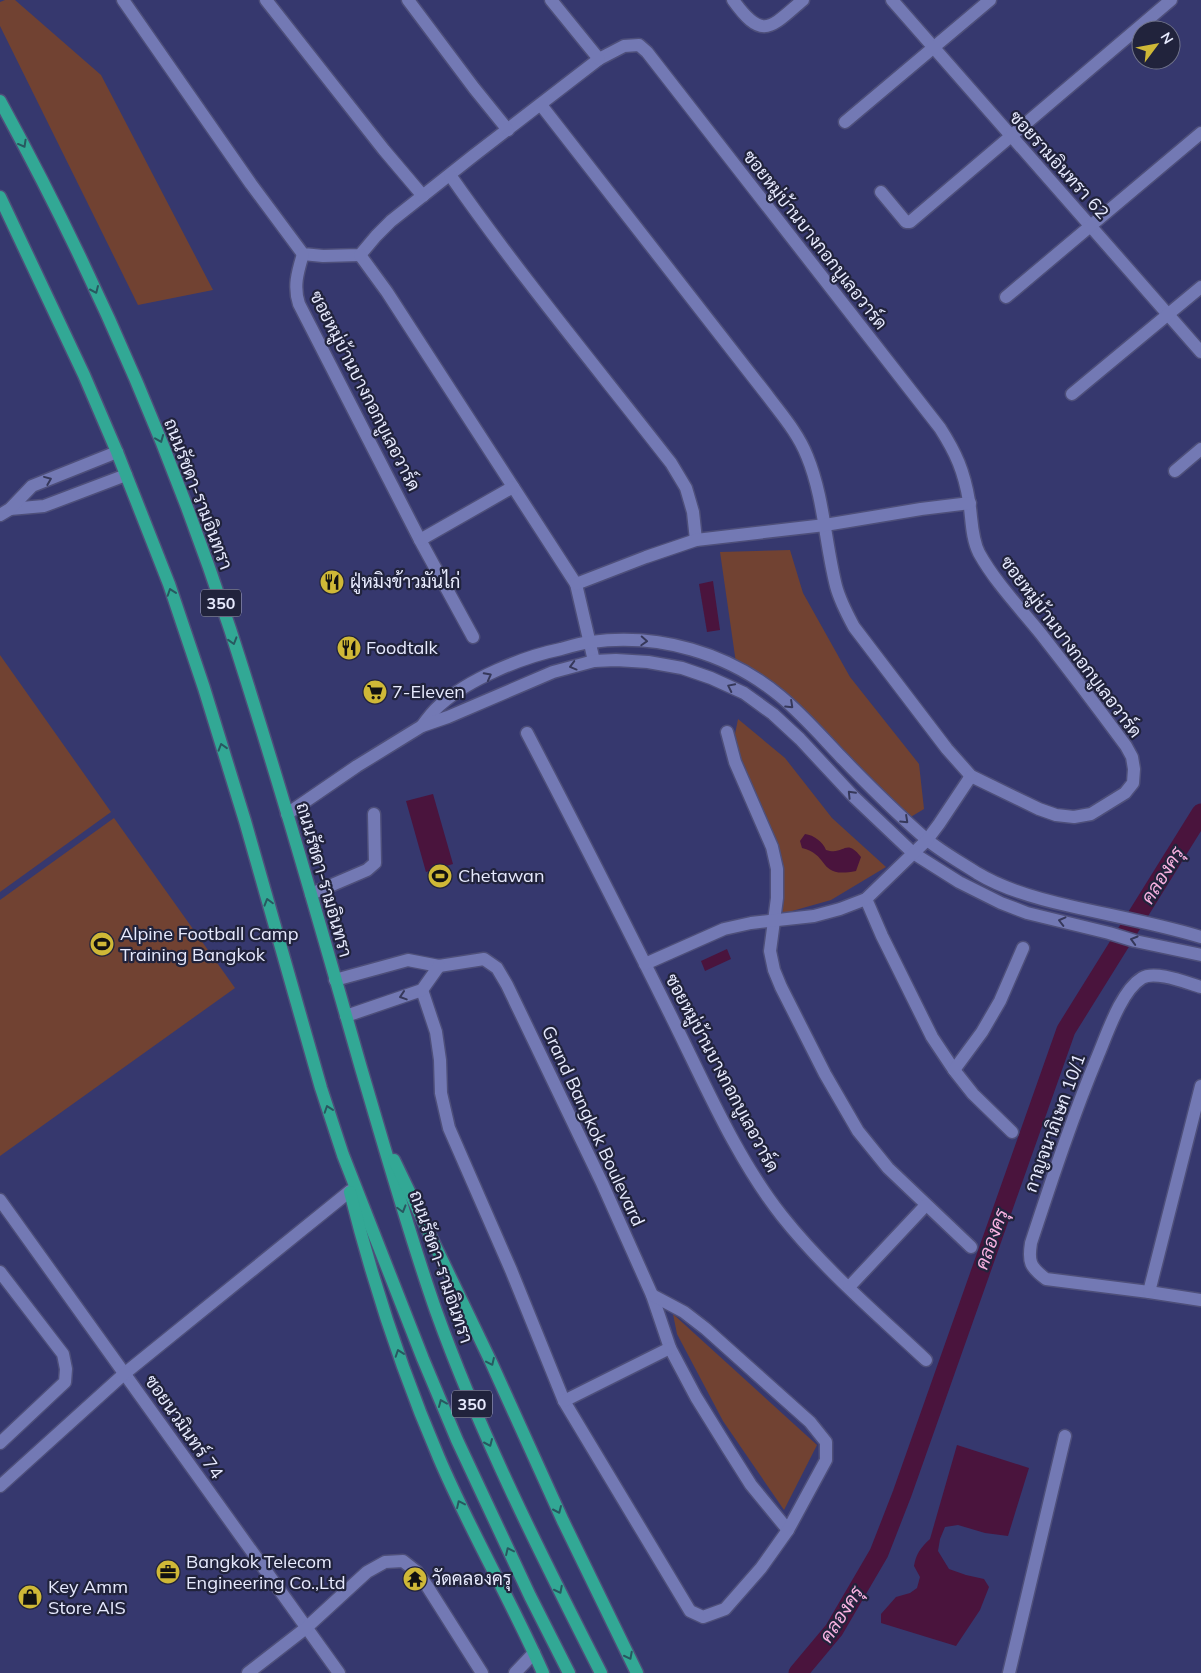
<svg xmlns="http://www.w3.org/2000/svg" width="1201" height="1673" font-family="Mulish,Sarabun,sans-serif">
<rect width="100%" height="100%" fill="#36386e"/>
<!-- green -->
<g fill="#714232">
<polygon points="5,0 15,0 101,75 213,290 138,305 0,26 0,2"/>
<polygon points="790,550 803,593 850,677 919,764 924,809 909,818 736,663 720,552"/>
<polygon points="0,655 111,812 0,892"/>
<polygon points="738,719 785,758 832,818 886,867 831,900 778,915 781,865 738,758 735,734"/>
<polygon points="114,818 235,988 0,1156 0,900"/>
<polygon points="673,1314 817,1445 784,1510 723,1421 677,1334"/>
</g>
<!-- water -->
<g fill="#4a143d">
<polygon points="713,581 720,630 707,632 699,584"/>
<polygon points="433,794 453,864 426,872 406,801"/>
<path d="M805,834c9,1 18,8 21,16 19,6 19,-13 35,7l-5,14c-39,8 -25,-16 -54,-23l-2,-7z"/>
<polygon points="727,949 731,959 705,971 701,961"/>
<path d="M957,1445l72,23 -21,68 -23,-3 -27,-8 -13,2 -5,12 -2,12 11,18 17,6 18,4 5,8 -9,23 -24,36 -75,-23v-9l15,-17 14,-4 7,-5 3,-11 -6,-11c2,-12 7,-19 16,-27z"/>
</g>
<g fill="none" stroke-linecap="round" stroke-linejoin="round">
<!-- canal -->
<polyline stroke="#4a143d" stroke-width="19" points="798,1673 834,1630 879,1553 902,1494 1066,1030 1201,813"/>
<defs>
<g id="street">
<path d="M123,0l128,184 52,70 20,2 37,-1 16,-19 15,-15 82,-65 126,-97 25,-13 15,-1 8,7 293,376c16,25 24,43 29,73 3,17 2,36 10,52 16,29 41,55 62,81 29,37 57,74 85,112l6,11 2,12 -1,14 -8,10 -34,21 -17,3 -18,-2 -17,-6 -68,-33 -24,-27 -93,-122c-7,-13 -14,-26 -18,-41 -11,-43 -12,-89 -29,-130 -9,-23 -26,-42 -40,-61l-226,-290"/>
<polyline points="266,0 384,150 423,196"/>
<polyline points="408,0 474,88 508,130"/>
<polyline points="551,0 599,59"/>
<path d="M733,0c30,42 38,27 70,0"/>
<polyline points="892,0 1201,352"/>
<polyline points="845,122 990,0"/>
<path d="M450,175c69,99 147,193 221,288l15,25 7,24 3,28"/>
<polyline points="881,192 906,222 910,222 1171,0"/>
<path d="M303,254c-5,17 -10,32 -4,50l121,236 53,97"/>
<polyline points="360,255 387,292 576,584 594,661"/>
<polyline points="1006,297 1201,133"/>
<polyline points="1072,394 1201,287"/>
<polyline points="1175,471 1201,449"/>
<polyline points="10,509 44,506 126,475"/>
<polyline points="0,515 10,509 32,486 117,452"/>
<polyline points="420,540 513,487"/>
<polyline points="576,584 646,557 696,540 825,525 921,509 970,503"/>
<path d="M422,726c5,-7 11,-15 18,-21 29,-26 82,-48 121,-56 10,-3 20,-6 30,-7 68,-9 137,11 189,54 22,18 41,40 61,61 27,28 54,55 84,81 15,13 35,24 52,35 28,17 61,26 93,33 43,10 88,18 131,31"/>
<polyline points="727,732 735,762 772,847 777,869 777,898 770,951 774,970 781,987 825,1074 858,1131 888,1168 971,1247"/>
<path d="M527,733c49,94 97,188 144,283 33,66 65,142 111,200 42,53 95,98 144,144"/>
<polyline points="287,814 357,766 422,726 448,717 553,672 594,661 616,660 648,662 682,668 711,678 744,693 773,714 800,739 854,797 913,853 959,882 1001,903 1027,913 1109,933 1135,941 1201,955"/>
<polyline points="311,894 367,870 375,863 374,814"/>
<polyline points="866,899 882,936 932,1037 954,1070 973,1094 1012,1132"/>
<polyline points="645,964 724,929 751,923 814,916 840,909 866,899 927,840 939,824 971,776"/>
<polyline points="335,980 408,960 439,966 484,959 497,968 507,985 602,1183 652,1295 670,1348 696,1397 727,1447 751,1485 788,1530"/>
<path d="M1201,987c-14,-4 -46,-17 -59,-9 -20,12 -34,53 -43,75 -26,62 -47,126 -68,190 -3,19 -1,24 15,36l103,13 52,8"/>
<polyline points="422,990 436,1032 440,1060 441,1093 449,1128 511,1270 564,1401 690,1611 703,1617 725,1609 761,1568 788,1530 826,1460 826,1442 810,1422 706,1329 684,1312 652,1295"/>
<polyline points="346,1016 422,990 439,966"/>
<polyline points="954,1070 982,1032 1000,1001 1023,948"/>
<polyline points="0,1200 339,1673"/>
<polyline points="0,1272 63,1354 66,1369 65,1382 0,1443"/>
<polyline points="849,1287 926,1205"/>
<polyline points="1149,1292 1201,1086"/>
<polyline points="564,1401 670,1348"/>
<polyline points="0,1486 124,1374 350,1191"/>
<polyline points="248,1673 306,1628 367,1572 385,1562 403,1561 417,1572 427,1586 482,1673"/>
<polyline points="515,1673 534,1653"/>
<polyline points="1009,1673 1065,1436"/>
</g>
<g id="primary">
<path d="M0,101c92,168 170,346 230,528 47,145 89,292 131,439 24,81 47,163 75,243 45,125 105,244 165,362"/>
<polyline points="0,197 84,375 117,452 169,584 204,688 245,821 321,1088 343,1155 423,1359 457,1440 530,1596 569,1673"/>
<polyline points="394,1160 491,1362 563,1521 637,1673"/>
<path d="M350,1192c23,91 52,180 89,266 31,73 72,142 104,215"/>
</g>
</defs>
<!-- street casing -->
<use href="#street" stroke="#4e4f7a" stroke-width="15"/>
<!-- primary casing -->
<use href="#primary" stroke="#4e4f7a" stroke-width="15"/>
<!-- street -->
<use href="#street" stroke="#7379b4" stroke-width="12"/>
<!-- primary -->
<use href="#primary" stroke="#32a895" stroke-width="12"/>
</g>
<!-- one-way arrows -->
<defs><path id="oneway-chevron" d="M-2-3.5L2.5 0L-2 3.5" fill="none" stroke-width="1.6" stroke-linecap="round" stroke-linejoin="round" transform="scale(1.25)"/></defs>
<g stroke="#285860">
<use href="#oneway-chevron" transform="translate(23 144) rotate(61)"/>
<use href="#oneway-chevron" transform="translate(95 290) rotate(66)"/>
<use href="#oneway-chevron" transform="translate(160 439) rotate(68)"/>
<use href="#oneway-chevron" transform="translate(171 592) rotate(-109)"/>
<use href="#oneway-chevron" transform="translate(233 641) rotate(73)"/>
<use href="#oneway-chevron" transform="translate(222 747) rotate(-107)"/>
<use href="#oneway-chevron" transform="translate(268 902) rotate(-106)"/>
<use href="#oneway-chevron" transform="translate(328 1109) rotate(-109)"/>
<use href="#oneway-chevron" transform="translate(402 1209) rotate(74)"/>
<use href="#oneway-chevron" transform="translate(399 1353) rotate(-109)"/>
<use href="#oneway-chevron" transform="translate(491 1362) rotate(65)"/>
<use href="#oneway-chevron" transform="translate(442 1403) rotate(-113)"/>
<use href="#oneway-chevron" transform="translate(489 1443) rotate(66)"/>
<use href="#oneway-chevron" transform="translate(460 1504) rotate(-115)"/>
<use href="#oneway-chevron" transform="translate(558 1510) rotate(66)"/>
<use href="#oneway-chevron" transform="translate(509 1551) rotate(-115)"/>
<use href="#oneway-chevron" transform="translate(559 1590) rotate(63)"/>
<use href="#oneway-chevron" transform="translate(629 1656) rotate(63)"/>
</g>
<g stroke="#36385a">
<use href="#oneway-chevron" transform="translate(48 480) rotate(-22)"/>
<use href="#oneway-chevron" transform="translate(644 641) rotate(3)"/>
<use href="#oneway-chevron" transform="translate(573 666) rotate(165)"/>
<use href="#oneway-chevron" transform="translate(488 676) rotate(-28)"/>
<use href="#oneway-chevron" transform="translate(731 687) rotate(-154)"/>
<use href="#oneway-chevron" transform="translate(790 705) rotate(43)"/>
<use href="#oneway-chevron" transform="translate(851 794) rotate(-134)"/>
<use href="#oneway-chevron" transform="translate(905 820) rotate(43)"/>
<use href="#oneway-chevron" transform="translate(1062 921) rotate(-166)"/>
<use href="#oneway-chevron" transform="translate(1134 940) rotate(-164)"/>
<use href="#oneway-chevron" transform="translate(403 996) rotate(162)"/>
</g>
<!-- icons -->
<defs>
<symbol id="restaurant-disc" viewBox="-11 -11 22 22"><circle r="9.5" fill="#cfb837" stroke="#21233c"/><path d="M-5-6h1v4h1v-4h1v4h1v-4h1v5L-1.5 .5V6h-2V.5L-5-1ZM5-6V6H3V1.5H1.5Q1.5-4 5-6Z" fill="#111"/></symbol>
<symbol id="supermarket-disc" viewBox="-11 -11 22 22"><circle r="9.5" fill="#cfb837" stroke="#21233c"/><path d="M-6-5.5h2.5l.6 2H6L4.5 2H-2.5L-4.4-4H-6ZM-1.5 3.2a1.3 1.3 0 1 0 .1 0ZM3 3.2a1.3 1.3 0 1 0 .1 0Z" fill="#111"/></symbol>
<symbol id="stadium-disc" viewBox="-11 -11 22 22"><circle r="9.5" fill="#cfb837" stroke="#21233c"/><path d="M0-5a6.5 5 0 1 0 0 10a6.5 5 0 1 0 0-10ZM-3.5-1.8h7v3.6h-7Z" fill="#111"/></symbol>
<symbol id="office-disc" viewBox="-11 -11 22 22"><circle r="9.5" fill="#cfb837" stroke="#21233c"/><path d="M-6-3h4V-5.5h4V-3h4V5H-6ZM-1-4.5V-3h2v-1.5ZM-6 0V1H6V0Z" fill="#111"/></symbol>
<symbol id="temple-disc" viewBox="-11 -11 22 22"><circle r="9.5" fill="#cfb837" stroke="#21233c"/><path d="M0-6L5-2H3V0L6.5 2.5H4V6H1.5V3h-3V6H-4V2.5H-6.5L-3 0V-2H-5Z" fill="#111"/></symbol>
<symbol id="shop-disc" viewBox="-11 -11 22 22"><circle r="9.5" fill="#cfb837" stroke="#21233c"/><path d="M-5-2.5h2.3a2.7 3.5 0 0 1 5.4 0H5L5.5 6h-11ZM-1.5-2.5h3a1.5 2.3 0 0 0-3 0Z" fill="#111"/></symbol>
</defs>
<g fill-rule="evenodd">
<use href="#restaurant-disc" x="318" y="568" width="28" height="28"/>
<use href="#restaurant-disc" x="335" y="634" width="28" height="28"/>
<use href="#supermarket-disc" x="361" y="678" width="28" height="28"/>
<use href="#stadium-disc" x="426" y="862" width="28" height="28"/>
<use href="#stadium-disc" x="88" y="930" width="28" height="28"/>
<use href="#office-disc" x="154" y="1558" width="28" height="28"/>
<use href="#temple-disc" x="401" y="1565" width="28" height="28"/>
<use href="#shop-disc" x="16" y="1583" width="28" height="28"/>
</g>
<g text-anchor="middle" stroke-width="4.5" stroke-linejoin="round" paint-order="stroke">
<!-- shield labels -->
<g fill="#21233c" stroke="#acaec4" stroke-width="1">
<rect x="201" y="589.5" width="40" height="27" rx="4"/>
<rect x="452" y="1390.5" width="40" height="27" rx="4"/>
</g>
<g font-size="16" font-weight="bold" fill="#e7eafe">
<text x="221" y="609">350</text>
<text x="472" y="1410">350</text>
</g>
<!-- street labels -->
<g font-size="18" fill="#e7eafe" stroke="#21233c">
<text transform="translate(1059 165) rotate(48)" y="6">ซอยรามอินทรา 62</text>
<text transform="translate(815 240) rotate(52)" y="6">ซอยหมู่บ้านบางกอกบูเลอวาร์ด</text>
<text transform="translate(365 391) rotate(63)" y="6">ซอยหมู่บ้านบางกอกบูเลอวาร์ด</text>
<text transform="translate(198 494) rotate(69)" y="6">ถนนรัชดา-รามอินทรา</text>
<text transform="translate(1071 647) rotate(53)" y="6">ซอยหมู่บ้านบางกอกบูเลอวาร์ด</text>
<text transform="translate(324 880) rotate(74)" y="6">ถนนรัชดา-รามอินทรา</text>
<text transform="translate(722 1073) rotate(62)" y="6">ซอยหมู่บ้านบางกอกบูเลอวาร์ด</text>
<text transform="translate(1055 1123) rotate(-70)" y="6">กาญจนาภิเษก 10/1</text>
<text transform="translate(593 1126) rotate(65)" y="6">Grand Bangkok Boulevard</text>
<text transform="translate(441 1267) rotate(71)" y="6">ถนนรัชดา-รามอินทรา</text>
<text transform="translate(184 1427) rotate(55)" y="6">ซอยนวมินทร์ 74</text>
</g>
<!-- poi labels -->
<g font-size="18" fill="#e7eafe" stroke="#21233c" text-anchor="start">
<text x="350" y="588">ฝู่หมิงข้าวมันไก่</text>
<text x="366" y="654">Foodtalk</text>
<text x="392" y="698">7-Eleven</text>
<text x="458" y="882">Chetawan</text>
<text x="120" y="940">Alpine Football Camp<tspan x="120" dy="21">Training Bangkok</tspan></text>
<text x="186" y="1568">Bangkok Telecom<tspan x="186" dy="21">Engineering Co.,Ltd</tspan></text>
<text x="432" y="1585">วัดคลองครุ</text>
<text x="48" y="1593">Key Amm<tspan x="48" dy="21">Store AIS</tspan></text>
</g>
<!-- water labels -->
<g font-size="19" font-style="italic" fill="#f7b1e0" stroke="#21233c">
<text transform="translate(1162 875) rotate(-58)" y="7">คลองครุ</text>
<text transform="translate(991 1239) rotate(-70)" y="7">คลองครุ</text>
<text transform="translate(841 1614) rotate(-57)" y="7">คลองครุ</text>
</g>
</g>
<!-- north arrow -->
<g transform="translate(1156 45) rotate(58)"><circle r="24" fill="#21233c" stroke="#70738a"/>
<path d="M0-4L9 19L0 12L-9 19Z" fill="#cfb837"/>
<text y="-8" font-size="14" font-weight="bold" text-anchor="middle" fill="#e7eafe">N</text>
</g>
</svg>
